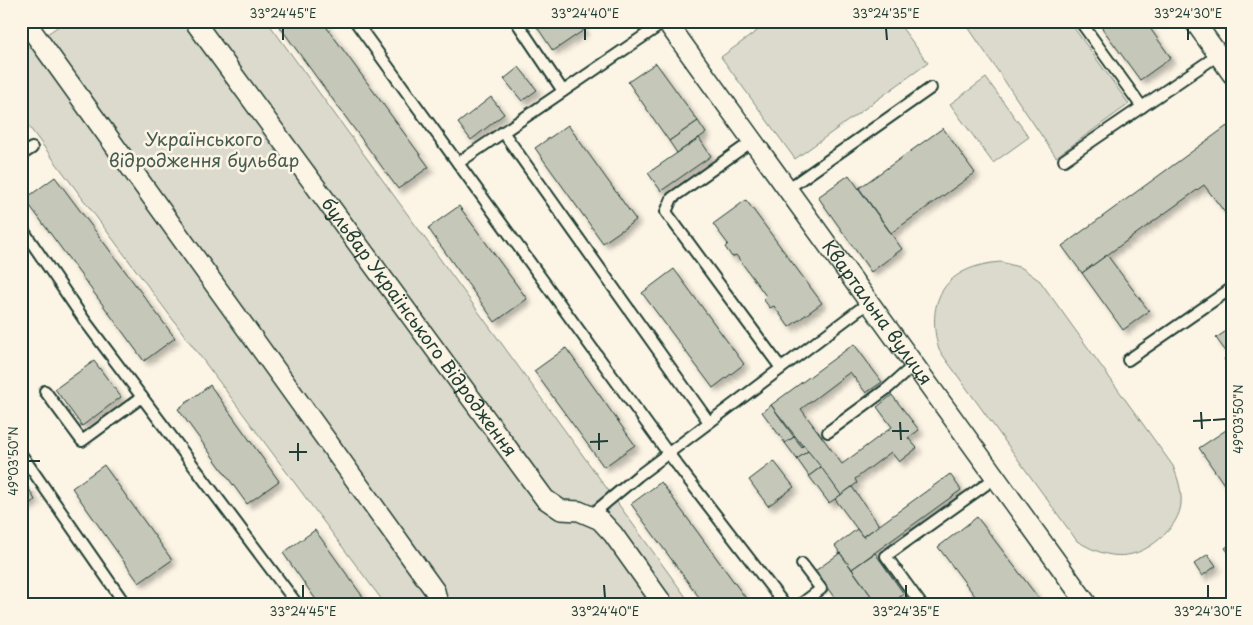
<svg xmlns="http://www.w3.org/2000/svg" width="1253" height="625" font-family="'Playpen Sans',sans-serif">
<defs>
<filter id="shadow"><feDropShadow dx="4.5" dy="4.5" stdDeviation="2.5" flood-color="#0004"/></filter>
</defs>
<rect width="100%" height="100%" fill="#fcf5e5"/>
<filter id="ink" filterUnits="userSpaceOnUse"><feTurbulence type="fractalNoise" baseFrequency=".02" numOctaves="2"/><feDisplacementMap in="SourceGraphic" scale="10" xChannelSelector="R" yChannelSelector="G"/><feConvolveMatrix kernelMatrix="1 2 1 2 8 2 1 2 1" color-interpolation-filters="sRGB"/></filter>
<g filter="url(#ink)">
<!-- green -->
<g fill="#dcdacc" stroke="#7e8c80">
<polygon points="66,21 267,21 691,604 385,604 21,116 21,52"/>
<polygon points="771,21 897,21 928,63 795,159 721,57"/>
<polygon points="964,21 1069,21 1129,104 1056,157"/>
<polygon points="986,78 1029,137 993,163 950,104"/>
<path d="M1001,262l21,6 18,13 133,185c5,13 9,24 8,38 -1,11 -8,22 -16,30 -29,28 -55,27 -88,7l-138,-191c-15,-52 8,-84 62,-88z"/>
</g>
<!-- building -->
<g fill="#c5c7b9" stroke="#1f3d34" filter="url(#shadow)">
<polygon points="280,21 322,21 429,167 398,189 277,23"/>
<polygon points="533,21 578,21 584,30 553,51"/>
<polygon points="1097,21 1145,21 1171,58 1140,80"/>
<polygon points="656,63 698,121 669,141 628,82"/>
<polygon points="519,67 537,90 522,101 504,79"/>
<polygon points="491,97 504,114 471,140 458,123"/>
<polygon points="698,121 706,133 677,153 669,141"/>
<polygon points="568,125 636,220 603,243 535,148"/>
<polygon points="1227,126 1232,133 1232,222 1204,185 1082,273 1062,246"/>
<polygon points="943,128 975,173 891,233 859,188"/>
<polygon points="699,138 711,156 661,191 648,173"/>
<polygon points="849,175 902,249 871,272 818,197"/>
<polygon points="55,177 175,338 144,361 25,199"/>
<polygon points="746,200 822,303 789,327 774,306 770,308 763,299 766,296 736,255 732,257 725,247 728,244 713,224"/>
<polygon points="459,206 527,299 495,322 428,228"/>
<polygon points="1107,255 1149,311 1123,330 1082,273"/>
<polygon points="674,269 744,364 713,388 642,293"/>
<polygon points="1232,313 1232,327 1225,318"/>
<polygon points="1232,327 1232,354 1229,356 1216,338"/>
<polygon points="854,344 882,382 866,393 850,372 801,409 842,464 892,427 877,407 892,395 919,430 908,438 917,448 899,462 891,452 855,479 857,483 841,495 771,405"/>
<polygon points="566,348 635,445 604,467 534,371"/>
<polygon points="1232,354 1232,371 1224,359"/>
<polygon points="94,361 121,397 82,426 55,389"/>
<polygon points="210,385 279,481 247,504 178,409"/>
<polygon points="771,405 794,437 785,443 762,412"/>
<polygon points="1232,426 1232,450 1228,453 1232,459 1232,496 1199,448"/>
<polygon points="794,437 802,447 804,445 808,451 797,459 785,443"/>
<polygon points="808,451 821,467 809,476 797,459"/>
<polygon points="774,461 794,487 768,506 749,480"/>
<polygon points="104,465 172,560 139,583 72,488"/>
<polygon points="821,467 841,495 829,503 809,476"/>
<polygon points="950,474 961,490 852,569 835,546 857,529 863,537"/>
<polygon points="661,482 750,604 704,604 631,504"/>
<polygon points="28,487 35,500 21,509 21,491"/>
<polygon points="852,487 879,525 863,537 835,499"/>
<polygon points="977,517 1043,604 981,604 938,547"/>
<polygon points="315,530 368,604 319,604 283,553"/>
<polygon points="1232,543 1232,557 1225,548"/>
<polygon points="840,553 872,597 863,604 839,604 815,571"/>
<polygon points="875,553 904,594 897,599 901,604 877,604 852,569"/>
<polygon points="1208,554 1216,566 1202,576 1194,564"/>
</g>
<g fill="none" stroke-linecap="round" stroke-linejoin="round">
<defs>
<g id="lane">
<polyline points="355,21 668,453 784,604"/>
<polyline points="516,21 563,91"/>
<polyline points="1080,21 1142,107"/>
<polyline points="503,132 709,422"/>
<polyline points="751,142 672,198 666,212 781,368"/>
<polyline points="21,155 32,148"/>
<polyline points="1064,160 1218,55"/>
<polyline points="458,163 666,21"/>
<polyline points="786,190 931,88"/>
<polyline points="21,227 85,321 297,604"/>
<polyline points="1128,360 1232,288"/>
<polyline points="45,391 82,441 142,397"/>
<polyline points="828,432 888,388 913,366"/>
<polyline points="21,454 125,604"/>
<polyline points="591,515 638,476 868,303"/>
<polyline points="801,604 821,589 802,564"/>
<polyline points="921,604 886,556 995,478"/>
</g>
<g id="street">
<polyline points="25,21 435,591 438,604"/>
<path id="s1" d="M194,21l351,478 16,11 18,1 21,9 13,14 50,70"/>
<path id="s2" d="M666,21l421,583"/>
<polyline points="1194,21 1232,74"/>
</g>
</defs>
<!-- lane casing -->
<use href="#lane" stroke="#1f3d34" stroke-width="14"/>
<!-- street casing -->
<use href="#street" stroke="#1f3d34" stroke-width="22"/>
<!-- lane -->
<use href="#lane" stroke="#fcf5e5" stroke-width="10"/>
<!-- street -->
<use href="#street" stroke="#fcf5e5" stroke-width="19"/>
</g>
</g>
<!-- ticks -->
<path fill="none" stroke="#1f3d34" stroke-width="2" d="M283,28v12M585,28v12M886,28l1,12M1188,28v12M1201,412l1,17M1213,420l13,-1M1193,421l18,-1M900,422l1,18M892,431h17M599,433v17M590,442l18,-1M298,443v18M289,452h18M28,461h12M303,585v13M604,585l1,13M906,585v13M1208,585v13"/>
<g text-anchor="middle" stroke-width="5" stroke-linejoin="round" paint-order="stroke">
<!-- park labels -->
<g font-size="18" fill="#455c52" stroke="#fcf5e5">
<text x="204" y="146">Українського<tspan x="204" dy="21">відродження бульвар</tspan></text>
</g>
<!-- street labels -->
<g font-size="18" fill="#1f3d34" stroke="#fcf5e5">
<text dy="6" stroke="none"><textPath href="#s2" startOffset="360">Квартальна вулиця</textPath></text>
<text dy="6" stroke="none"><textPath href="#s1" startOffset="380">бульвар Українського Відродження</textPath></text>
</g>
</g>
<!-- margin -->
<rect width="1253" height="625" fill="none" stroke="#fcf5e5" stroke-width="55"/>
<rect x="28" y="28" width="1198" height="570" fill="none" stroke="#1f3d34" stroke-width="2"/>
<g font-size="12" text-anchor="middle" fill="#1f3d34">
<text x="283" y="18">33°24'45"E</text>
<text x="585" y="18">33°24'40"E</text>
<text x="886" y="18">33°24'35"E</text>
<text x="1188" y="18">33°24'30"E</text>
<text transform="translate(1239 419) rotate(-90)" y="4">49°03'50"N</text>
<text transform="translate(14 461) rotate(-90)" y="4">49°03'50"N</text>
<text x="303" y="616">33°24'45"E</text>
<text x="605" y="616">33°24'40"E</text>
<text x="906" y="616">33°24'35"E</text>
<text x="1208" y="616">33°24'30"E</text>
</g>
</svg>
